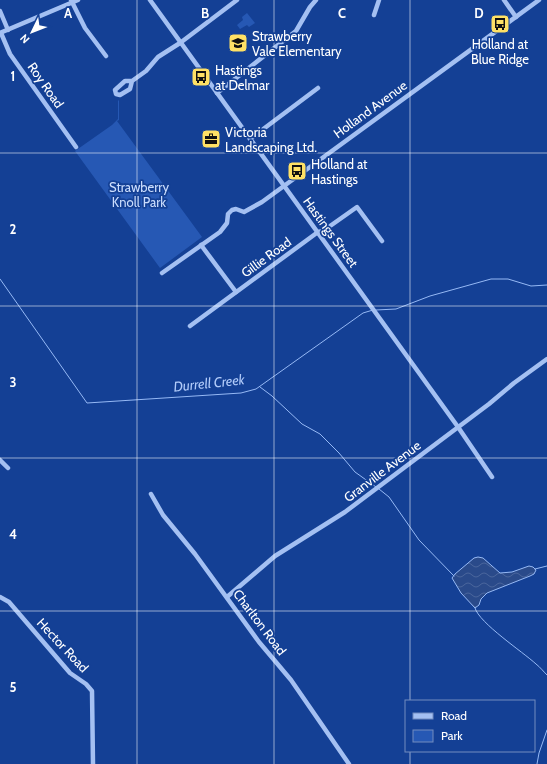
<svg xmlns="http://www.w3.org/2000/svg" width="547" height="764" font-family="Cabin,sans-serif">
<defs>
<pattern id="water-waves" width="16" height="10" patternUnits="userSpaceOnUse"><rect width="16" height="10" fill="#2a4a8a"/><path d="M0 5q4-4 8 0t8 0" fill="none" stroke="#4a659c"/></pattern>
</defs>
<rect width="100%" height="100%" fill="#144095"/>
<!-- green -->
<g fill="#2658b4">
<polygon points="247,13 255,23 249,27 247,25 240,29 237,25 243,20 242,17"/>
<polygon points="119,100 119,120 117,121 202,237 160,268 75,151 112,125 118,119 118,101"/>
</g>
<!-- water -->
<polygon fill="url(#water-waves)" stroke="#96b9f5" points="478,557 483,558 500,573 512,572 529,566 533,567 536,570 534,574 530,576 487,593 481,599 479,605 475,608 461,593 452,578 455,574 474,558"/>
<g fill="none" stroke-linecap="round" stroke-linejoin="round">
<!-- stream -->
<g stroke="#96b9f5" stroke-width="1">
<polyline points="0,279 87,403 241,393 256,389 363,313 373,310"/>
<polyline points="376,310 396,309 430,296 491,279 508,279 531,286 547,285"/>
<polyline points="260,387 272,396 302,424 320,434 339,453 355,472 376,487"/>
<polyline points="379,489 389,497 419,540 454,576"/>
<polyline points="535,569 547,566"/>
<path d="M475,608c4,15 48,44 61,56 4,3 7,7 11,11"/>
<polyline points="537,764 539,753 547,730"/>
</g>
<!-- minor -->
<g stroke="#a4c0f2" stroke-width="4.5">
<polyline points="71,0 85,28 106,56"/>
<polyline points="150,0 458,427 492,477"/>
<polyline points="504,0 516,17"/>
<polyline points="0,11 8,30"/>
<polyline points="374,15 379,0"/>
<polyline points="0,33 78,0"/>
<polyline points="1,33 10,54 76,147"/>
<polyline points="132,81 130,89 120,95 116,94 115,90 125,81 132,81 146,71 158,57 180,43 237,0"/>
<polyline points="217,93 296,31 310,7 316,0"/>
<polyline points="250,139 318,88"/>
<polyline points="201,245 236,292"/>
<polyline points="162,273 220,232 227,223 228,214 232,210 236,209 244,212 262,202 539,0"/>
<polyline points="190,326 318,232 323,231 357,207 382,241"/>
<polyline points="0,460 8,468"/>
<polyline points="151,494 163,515 195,554 259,642 291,680 349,764"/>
<polyline points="0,597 9,602 70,673 86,684 92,691 93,764"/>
<polyline points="227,597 275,556 345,512 489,404 514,383 547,359"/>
</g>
</g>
<!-- grid -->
<path fill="none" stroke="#fff" stroke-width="1" stroke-opacity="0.55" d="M137,0v764M274,0v764M410,0v701M0,153h547M0,306h547M0,458h547M0,611h547M410,751v13"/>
<!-- icons -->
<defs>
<symbol id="bus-square" viewBox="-11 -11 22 22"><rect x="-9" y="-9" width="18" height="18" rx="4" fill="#ffe165" stroke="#144095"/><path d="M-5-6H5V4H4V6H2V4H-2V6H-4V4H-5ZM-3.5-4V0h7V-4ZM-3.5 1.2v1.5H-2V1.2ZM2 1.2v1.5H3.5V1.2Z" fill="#111"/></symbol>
<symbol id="school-square" viewBox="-11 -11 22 22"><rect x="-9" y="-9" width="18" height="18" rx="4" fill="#ffe165" stroke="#144095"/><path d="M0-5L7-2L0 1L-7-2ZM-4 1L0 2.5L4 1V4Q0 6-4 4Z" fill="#111"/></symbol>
<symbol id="office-square" viewBox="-11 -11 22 22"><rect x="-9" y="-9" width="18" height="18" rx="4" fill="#ffe165" stroke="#144095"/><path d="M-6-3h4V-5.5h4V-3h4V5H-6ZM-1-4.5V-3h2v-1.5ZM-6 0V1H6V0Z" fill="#111"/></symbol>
</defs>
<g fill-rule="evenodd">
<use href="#bus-square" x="489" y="13" width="22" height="22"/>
<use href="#school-square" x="227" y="32" width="22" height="22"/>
<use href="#bus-square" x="190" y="66" width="22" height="22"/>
<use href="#office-square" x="200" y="128" width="22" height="22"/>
<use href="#bus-square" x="286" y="160" width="22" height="22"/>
</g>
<g text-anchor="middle" stroke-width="3.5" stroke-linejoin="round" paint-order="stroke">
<!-- poi labels -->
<g font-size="13" fill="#fff" stroke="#144095" text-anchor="start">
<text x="252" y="41">Strawberry<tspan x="252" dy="15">Vale Elementary</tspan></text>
<text x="500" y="49" text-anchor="middle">Holland at<tspan x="500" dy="15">Blue Ridge</tspan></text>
<text x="215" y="75">Hastings<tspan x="215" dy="15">at Delmar</tspan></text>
<text x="225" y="137">Victoria<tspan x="225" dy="15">Landscaping Ltd.</tspan></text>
<text x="311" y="169">Holland at<tspan x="311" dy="15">Hastings</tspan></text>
</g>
<!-- street labels -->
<g font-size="13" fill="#fff" stroke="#144095">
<text transform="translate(46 85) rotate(55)" y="5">Roy Road</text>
<text transform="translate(370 109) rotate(-36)" y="5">Holland Avenue</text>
<text transform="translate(331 232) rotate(54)" y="5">Hastings Street</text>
<text transform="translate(266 257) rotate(-36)" y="5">Gillie Road</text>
<text transform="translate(382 471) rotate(-37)" y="5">Granville Avenue</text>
<text transform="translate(260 622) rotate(53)" y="5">Charlton Road</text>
<text transform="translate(63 645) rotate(47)" y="5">Hector Road</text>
</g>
<!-- park labels -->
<g font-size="13" fill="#cbddfd" stroke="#144095">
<text x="139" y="192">Strawberry<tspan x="139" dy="15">Knoll Park</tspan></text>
</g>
<!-- water labels -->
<g font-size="14" font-style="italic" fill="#b0caf9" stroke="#144095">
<text transform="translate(209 383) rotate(-6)" y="5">Durrell Creek</text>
</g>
</g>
<g font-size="13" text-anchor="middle" font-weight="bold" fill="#fff" stroke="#144095" stroke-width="3.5" stroke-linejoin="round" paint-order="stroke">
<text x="68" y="18">A</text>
<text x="205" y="18">B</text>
<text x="342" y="18">C</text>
<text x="479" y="18">D</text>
<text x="13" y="81">1</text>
<text x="13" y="234">2</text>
<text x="13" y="387">3</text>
<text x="13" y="539">4</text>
<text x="13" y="692">5</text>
</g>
<!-- legend -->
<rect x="405" y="700" width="130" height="52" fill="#144095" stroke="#728cbf"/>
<rect x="413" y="713" width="20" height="6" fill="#a4c0f2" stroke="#728cbf"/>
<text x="441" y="720" font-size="12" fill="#ffffff">Road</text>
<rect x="413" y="730" width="20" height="12" fill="#2658b4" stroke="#728cbf"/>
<text x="441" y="740" font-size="12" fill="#ffffff">Park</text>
<!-- north arrow -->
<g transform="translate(32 32) rotate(227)" stroke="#144095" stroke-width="3" paint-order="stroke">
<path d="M0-3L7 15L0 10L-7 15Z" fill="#ffffff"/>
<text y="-6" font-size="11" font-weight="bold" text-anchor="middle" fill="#ffffff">N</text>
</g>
</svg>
